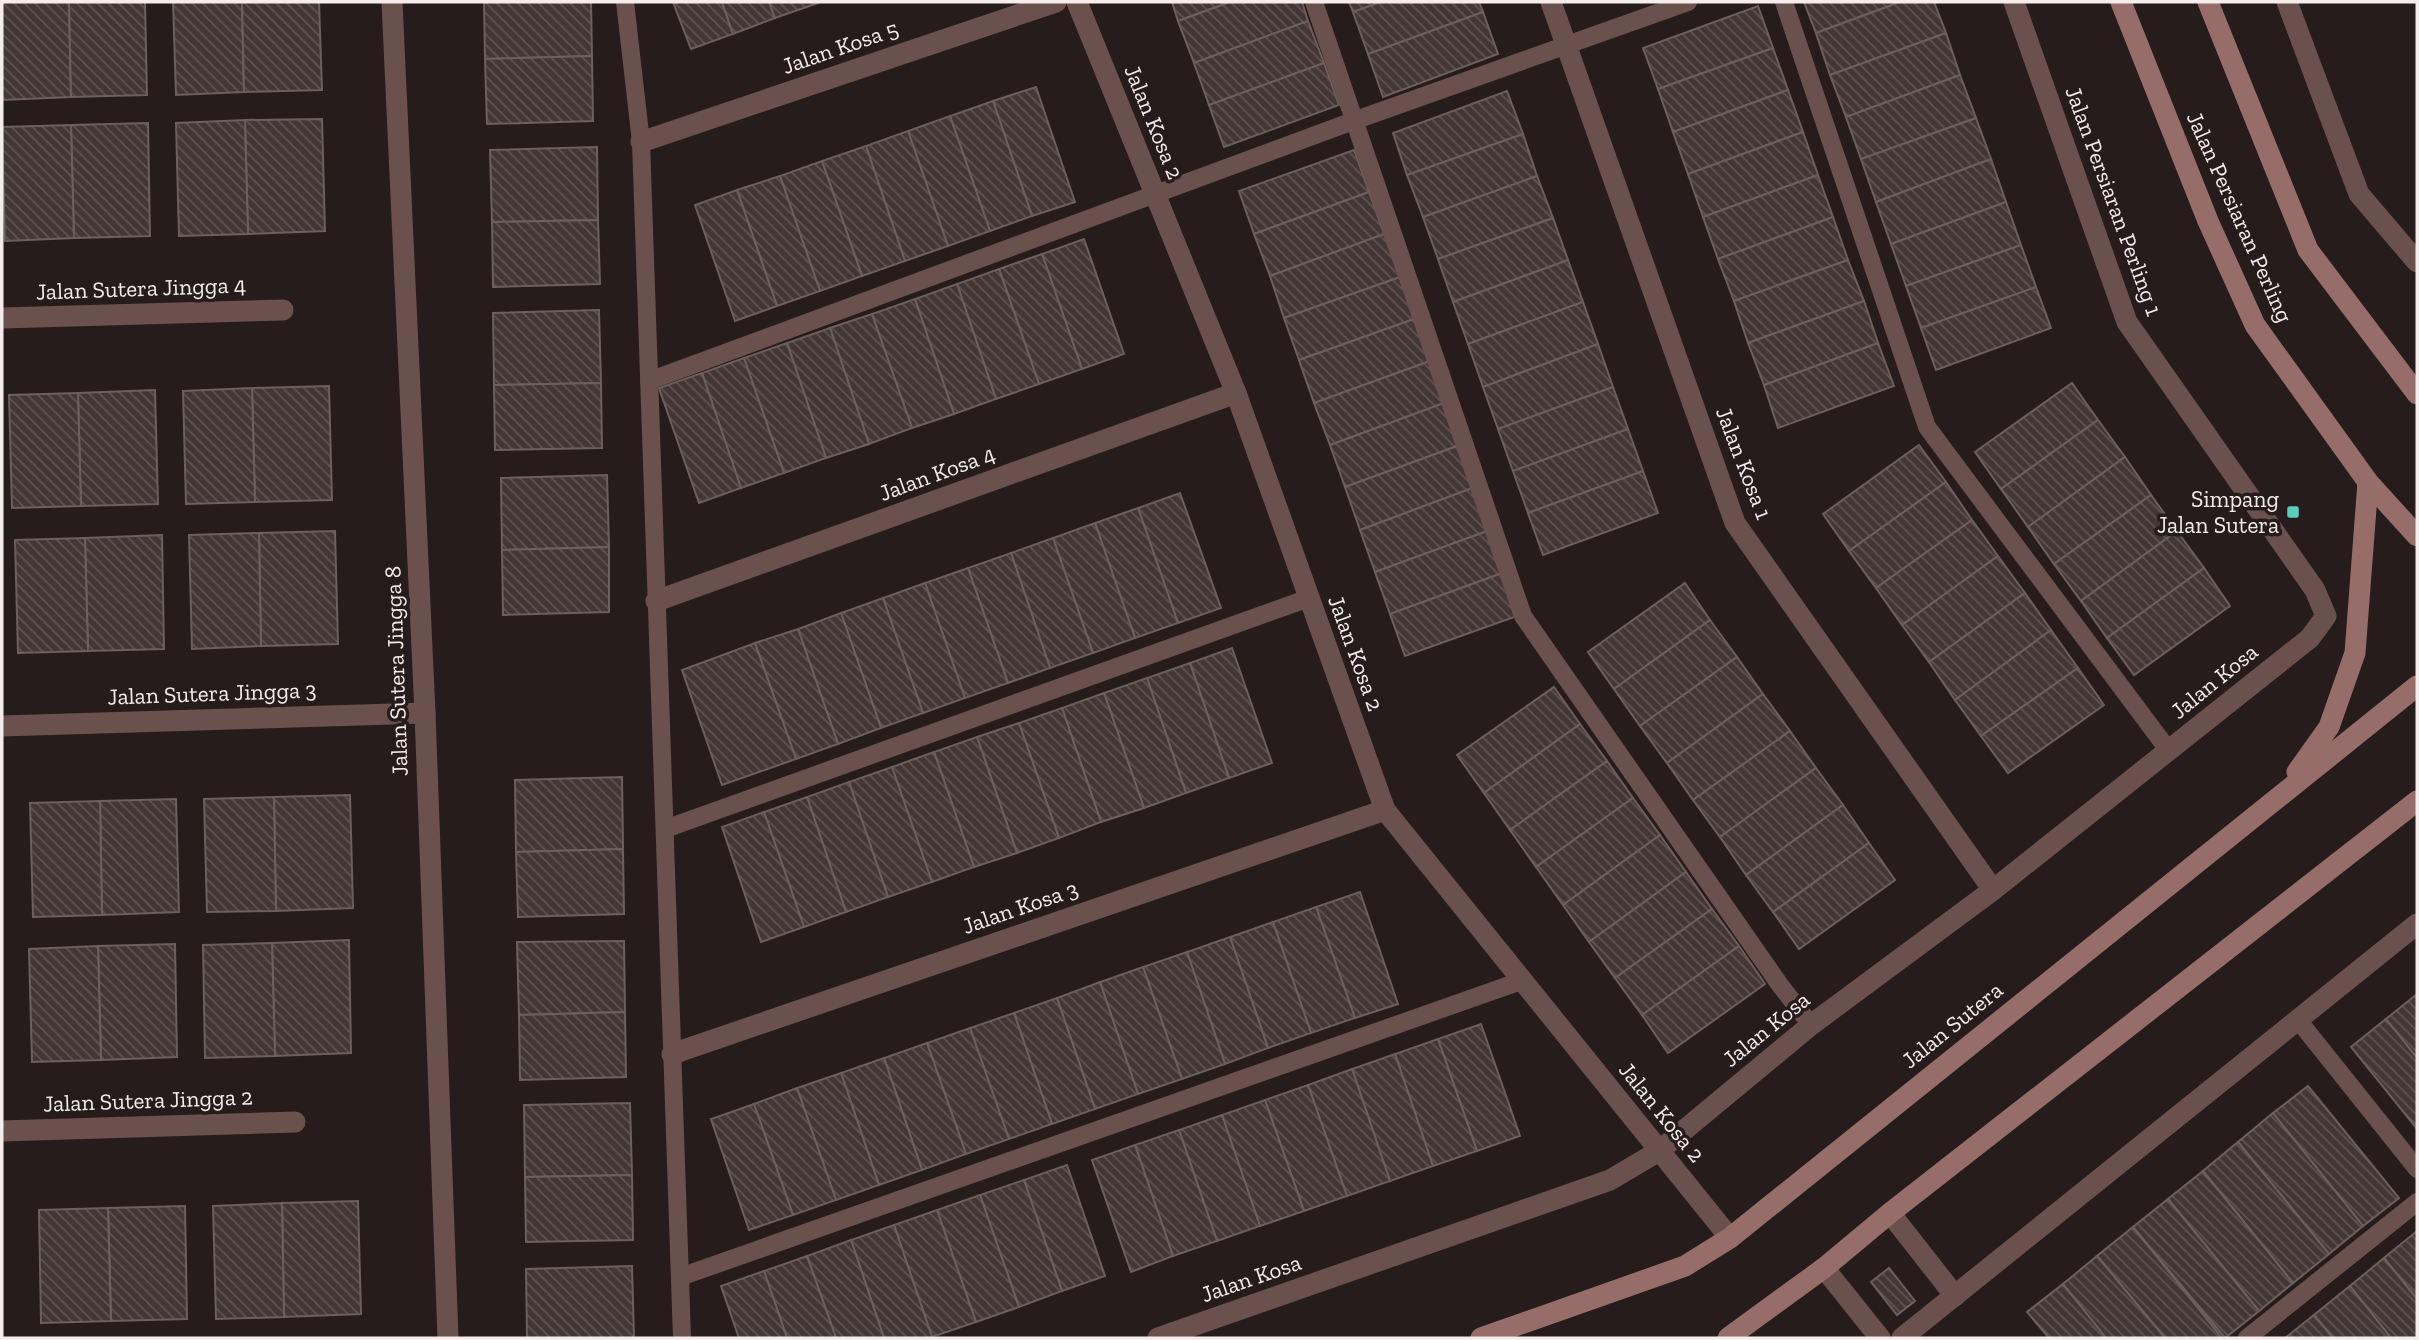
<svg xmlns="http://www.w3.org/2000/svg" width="2419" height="1340" font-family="'Zilla Slab',serif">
<defs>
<pattern id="building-back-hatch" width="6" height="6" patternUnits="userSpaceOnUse" patternTransform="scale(1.75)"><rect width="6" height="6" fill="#433735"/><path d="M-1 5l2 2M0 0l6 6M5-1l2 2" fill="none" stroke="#5f5452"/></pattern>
</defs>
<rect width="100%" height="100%" fill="#261c1b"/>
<!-- building -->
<g fill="url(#building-back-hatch)" stroke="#6c5f5e" stroke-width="2">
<polygon points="2,2 69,2 71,97 2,100"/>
<polygon points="69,2 145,2 147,95 71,97"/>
<polygon points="173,2 242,2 244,92 176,95"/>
<polygon points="242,2 319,2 322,90 244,92"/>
<polygon points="484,2 591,2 592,56 485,59"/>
<polygon points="673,2 722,2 733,34 691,49"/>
<polygon points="722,2 769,2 775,18 733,34"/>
<polygon points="769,2 817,2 818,3 775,18"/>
<polygon points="1172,2 1230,2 1178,21"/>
<polygon points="1230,2 1302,2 1308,21 1194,63 1178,21"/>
<polygon points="1349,2 1381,2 1353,12"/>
<polygon points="1381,2 1479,2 1483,12 1368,54 1353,12"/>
<polygon points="1804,2 1900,2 1816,33"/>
<polygon points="1900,2 1934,2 1946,33 1830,75 1816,33"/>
<polygon points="1758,6 1773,48 1658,89 1643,48"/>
<polygon points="1483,12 1498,54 1383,97 1368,54"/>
<polygon points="1308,21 1324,63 1209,105 1194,63"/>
<polygon points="1946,33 1960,75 1846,117 1830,75"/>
<polygon points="1773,48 1788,90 1673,132 1658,89"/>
<polygon points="592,56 593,121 487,124 485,59"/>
<polygon points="1324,63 1339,105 1224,147 1209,105"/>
<polygon points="1960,75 1976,118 1861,159 1846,117"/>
<polygon points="1036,87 1075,202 1032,216 993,101"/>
<polygon points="1788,90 1803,132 1688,174 1673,132"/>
<polygon points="1507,91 1523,134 1407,175 1393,133"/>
<polygon points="993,101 1032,216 990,231 950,116"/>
<polygon points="950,116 990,231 948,246 908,131"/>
<polygon points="1976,118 1991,159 1876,202 1861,159"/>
<polygon points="322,119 325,231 248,234 245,120"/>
<polygon points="245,120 248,234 179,236 176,123"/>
<polygon points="148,123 150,236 74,238 71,125"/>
<polygon points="71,125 74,238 5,241 2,127"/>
<polygon points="908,131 948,246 905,261 866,146"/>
<polygon points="1803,132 1818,175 1703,217 1688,174"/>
<polygon points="1523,134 1537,176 1423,217 1407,175"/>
<polygon points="866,146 905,261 862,276 822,161"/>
<polygon points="597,147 598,220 492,222 490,150"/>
<polygon points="1354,150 1369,192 1254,234 1239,191"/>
<polygon points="1991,159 2006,202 1891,244 1876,202"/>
<polygon points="822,161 862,276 820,291 780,176"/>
<polygon points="1818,175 1833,217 1718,259 1703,217"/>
<polygon points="780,176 820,291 777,306 737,190"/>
<polygon points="1537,176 1553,218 1438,259 1423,217"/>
<polygon points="737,190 777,306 735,321 695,205"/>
<polygon points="1369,192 1384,234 1270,276 1254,234"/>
<polygon points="2006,202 2021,245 1906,286 1891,244"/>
<polygon points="1833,217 1848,260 1734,301 1718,259"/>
<polygon points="1553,218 1568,260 1453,302 1438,259"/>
<polygon points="598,220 600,284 493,287 492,222"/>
<polygon points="1384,234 1400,277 1284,318 1270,276"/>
<polygon points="1084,239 1124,354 1082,369 1042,254"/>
<polygon points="2021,245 2036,287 1921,328 1906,286"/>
<polygon points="1042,254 1082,369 1039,384 999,269"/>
<polygon points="1568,260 1583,302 1468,344 1453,302"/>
<polygon points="1848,260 1864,301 1748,343 1734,301"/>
<polygon points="999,269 1039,384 996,399 957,284"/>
<polygon points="1400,277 1414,319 1299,360 1284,318"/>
<polygon points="957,284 996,399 954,414 915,299"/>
<polygon points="2036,287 2051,328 1936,370 1921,328"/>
<polygon points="915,299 954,414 912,428 872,314"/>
<polygon points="1864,301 1878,343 1764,385 1748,343"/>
<polygon points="1583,302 1598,344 1483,387 1468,344"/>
<polygon points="599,310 601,383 494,385 493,313"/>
<polygon points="872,314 912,428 869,444 830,328"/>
<polygon points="1414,319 1430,361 1314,403 1299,360"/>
<polygon points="830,328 869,444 826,458 787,343"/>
<polygon points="787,343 826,458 784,473 744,358"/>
<polygon points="1878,343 1894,386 1778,428 1764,385"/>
<polygon points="1598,344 1613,387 1498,429 1483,387"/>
<polygon points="744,358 784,473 741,488 702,373"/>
<polygon points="1430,361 1444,403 1330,445 1314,403"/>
<polygon points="702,373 741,488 699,503 659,388"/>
<polygon points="601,383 602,448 495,450 494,385"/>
<polygon points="2072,383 2098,420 2001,489 1975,452"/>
<polygon points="329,386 332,500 255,502 252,388"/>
<polygon points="1613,387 1628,429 1513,471 1498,429"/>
<polygon points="252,388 255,502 186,504 183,391"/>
<polygon points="155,390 158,504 81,506 78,393"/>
<polygon points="78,393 81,506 12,508 9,395"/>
<polygon points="1444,403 1460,445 1345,487 1330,445"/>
<polygon points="2098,420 2125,457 2028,527 2001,489"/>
<polygon points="1628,429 1643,471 1528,513 1513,471"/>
<polygon points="1460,445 1475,487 1360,530 1345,487"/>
<polygon points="1919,445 1946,482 1849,551 1823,514"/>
<polygon points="2125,457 2151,495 2054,564 2028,527"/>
<polygon points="1643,471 1658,513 1543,555 1528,513"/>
<polygon points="607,475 609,547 502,550 501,478"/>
<polygon points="1946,482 1972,520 1876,588 1849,551"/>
<polygon points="1475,487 1490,530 1375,572 1360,530"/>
<polygon points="1180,493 1221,608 1178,623 1138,508"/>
<polygon points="2151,495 2177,531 2081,601 2054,564"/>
<polygon points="1138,508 1178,623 1135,638 1095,523"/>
<polygon points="1972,520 1998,556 1902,625 1876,588"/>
<polygon points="1095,523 1135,638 1093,653 1053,538"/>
<polygon points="1490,530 1505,572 1390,614 1375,572"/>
<polygon points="335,531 338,644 261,646 259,533"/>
<polygon points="2177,531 2204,568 2107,638 2081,601"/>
<polygon points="259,533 261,646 192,649 189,535"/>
<polygon points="162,535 164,649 88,651 85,538"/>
<polygon points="85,538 88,651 18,653 15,540"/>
<polygon points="1053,538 1093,653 1050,668 1011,553"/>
<polygon points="609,547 609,612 503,615 502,550"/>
<polygon points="1011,553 1050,668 1008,683 968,568"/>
<polygon points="1998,556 2025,593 1929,662 1902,625"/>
<polygon points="968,568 1008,683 965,698 925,583"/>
<polygon points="2204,568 2230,606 2134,675 2107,638"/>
<polygon points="1505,572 1520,615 1405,656 1390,614"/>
<polygon points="925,583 965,698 923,713 883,598"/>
<polygon points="1685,583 1710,620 1614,689 1588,652"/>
<polygon points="2025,593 2051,630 1955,700 1929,662"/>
<polygon points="883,598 923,713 881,728 841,613"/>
<polygon points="841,613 881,728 838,744 798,629"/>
<polygon points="1710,620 1737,657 1640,726 1614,689"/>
<polygon points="798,629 838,744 796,759 755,643"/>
<polygon points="2051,630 2078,668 1981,736 1955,700"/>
<polygon points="755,643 796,759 722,785 682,670"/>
<polygon points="1232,648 1272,763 1229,778 1190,663"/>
<polygon points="1737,657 1763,694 1667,763 1640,726"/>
<polygon points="1190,663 1229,778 1186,793 1147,678"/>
<polygon points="2078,668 2104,705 2008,773 1981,736"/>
<polygon points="1147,678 1186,793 1144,808 1104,693"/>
<polygon points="1554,687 1580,724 1484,793 1457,755"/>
<polygon points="1104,693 1144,808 1101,822 1062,708"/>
<polygon points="1763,694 1790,731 1693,800 1667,763"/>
<polygon points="1062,708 1101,822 1059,838 1019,723"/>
<polygon points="1019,723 1059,838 1017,853 977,737"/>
<polygon points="1580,724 1607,761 1510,830 1484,793"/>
<polygon points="1790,731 1816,768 1720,837 1693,800"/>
<polygon points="977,737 1017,853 974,867 934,752"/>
<polygon points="934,752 974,867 932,882 892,767"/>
<polygon points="1607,761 1633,798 1536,867 1510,830"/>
<polygon points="892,767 932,882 888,897 849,782"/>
<polygon points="1816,768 1843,805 1746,875 1720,837"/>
<polygon points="622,777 623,849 516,852 515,780"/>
<polygon points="849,782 888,897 846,912 807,797"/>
<polygon points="350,795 353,908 276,911 274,797"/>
<polygon points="274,797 276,911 207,912 204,799"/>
<polygon points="807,797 846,912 804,927 764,812"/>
<polygon points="1633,798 1660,835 1563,905 1536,867"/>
<polygon points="176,799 179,912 102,915 100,801"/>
<polygon points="100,801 102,915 33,917 30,803"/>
<polygon points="1843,805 1869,843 1773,912 1746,875"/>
<polygon points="764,812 804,927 761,942 722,827"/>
<polygon points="1660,835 1686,872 1589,942 1563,905"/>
<polygon points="1869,843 1895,880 1799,949 1773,912"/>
<polygon points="623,849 624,914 518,917 516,852"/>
<polygon points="1686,872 1712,909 1615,978 1589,942"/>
<polygon points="1360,892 1398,1004 1355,1018 1316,907"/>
<polygon points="1316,907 1355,1018 1311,1033 1273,922"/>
<polygon points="1712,909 1739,946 1642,1015 1615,978"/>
<polygon points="1273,922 1311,1033 1268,1048 1230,937"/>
<polygon points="1230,937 1268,1048 1225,1064 1187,952"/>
<polygon points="349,940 351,1053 275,1056 272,943"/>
<polygon points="624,941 625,1012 519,1015 517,942"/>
<polygon points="272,943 275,1056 205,1058 203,945"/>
<polygon points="175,944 177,1057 101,1060 98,946"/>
<polygon points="98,946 101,1060 32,1062 29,949"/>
<polygon points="1739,946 1765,984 1668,1053 1642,1015"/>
<polygon points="1187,952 1225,1064 1182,1079 1143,967"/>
<polygon points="1143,967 1182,1079 1138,1094 1100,982"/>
<polygon points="1100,982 1138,1094 1095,1109 1057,998"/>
<polygon points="2417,994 2417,1058 2386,1019"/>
<polygon points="1057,998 1095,1109 1052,1124 1014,1013"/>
<polygon points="625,1012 626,1077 520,1080 519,1015"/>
<polygon points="1014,1013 1052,1124 1009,1139 970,1028"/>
<polygon points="2386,1019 2417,1058 2417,1129 2351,1047"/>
<polygon points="1481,1024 1520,1136 1477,1151 1438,1039"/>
<polygon points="970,1028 1009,1139 966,1154 927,1043"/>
<polygon points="1438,1039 1477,1151 1433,1166 1395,1054"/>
<polygon points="927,1043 966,1154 922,1170 884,1058"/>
<polygon points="1395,1054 1433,1166 1390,1181 1352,1069"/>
<polygon points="884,1058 922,1170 879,1185 841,1073"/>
<polygon points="1352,1069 1390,1181 1347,1196 1308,1085"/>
<polygon points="841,1073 879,1185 836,1200 797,1088"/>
<polygon points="1308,1085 1347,1196 1304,1211 1265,1100"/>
<polygon points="2308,1086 2399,1198 2363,1226 2273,1113"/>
<polygon points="797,1088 836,1200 793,1215 754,1104"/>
<polygon points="1265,1100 1304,1211 1260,1226 1222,1115"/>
<polygon points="630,1103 632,1175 525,1177 524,1105"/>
<polygon points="754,1104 793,1215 749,1230 711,1119"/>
<polygon points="2273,1113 2363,1226 2329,1254 2238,1142"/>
<polygon points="1222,1115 1260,1226 1217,1241 1179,1130"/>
<polygon points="1179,1130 1217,1241 1173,1256 1135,1145"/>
<polygon points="2238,1142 2329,1254 2293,1283 2203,1171"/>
<polygon points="1135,1145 1173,1256 1131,1272 1092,1160"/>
<polygon points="1067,1165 1105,1276 1062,1291 1024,1180"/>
<polygon points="2203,1171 2293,1283 2259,1311 2168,1199"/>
<polygon points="632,1175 633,1240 526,1242 525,1177"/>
<polygon points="1024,1180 1062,1291 1019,1307 980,1195"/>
<polygon points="980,1195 1019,1307 976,1322 937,1210"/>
<polygon points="2168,1199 2259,1311 2225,1338 2133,1227"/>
<polygon points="358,1201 361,1314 284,1317 282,1203"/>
<polygon points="282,1203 284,1317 216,1319 213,1206"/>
<polygon points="185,1206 187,1319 111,1321 108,1208"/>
<polygon points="108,1208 111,1321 41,1323 39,1210"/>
<polygon points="937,1210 976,1322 932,1337 894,1225"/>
<polygon points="894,1225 932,1337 929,1338 884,1338 851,1240"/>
<polygon points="2133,1227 2222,1338 2165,1338 2097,1256"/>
<polygon points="2417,1231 2417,1299 2384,1258"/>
<polygon points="851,1240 884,1338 836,1338 807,1256"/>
<polygon points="807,1256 836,1338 787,1338 764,1271"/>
<polygon points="2097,1256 2165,1338 2106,1338 2063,1284"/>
<polygon points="2384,1258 2417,1299 2417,1338 2391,1338 2350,1286"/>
<polygon points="632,1266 634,1338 527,1338 526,1269"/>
<polygon points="1889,1268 1915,1301 1897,1315 1871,1282"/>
<polygon points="764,1271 787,1338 739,1338 721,1286"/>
<polygon points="2063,1284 2106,1338 2049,1338 2027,1312"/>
<polygon points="2350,1286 2391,1338 2333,1338 2314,1315"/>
<polygon points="2314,1315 2333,1338 2285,1338"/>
</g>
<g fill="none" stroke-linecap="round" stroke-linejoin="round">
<!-- lane -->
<g stroke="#6b514e" stroke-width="18">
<polyline points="625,2 641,142 682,1338"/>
<polyline points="1314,2 1523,616 1780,985 1811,1025"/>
<polyline points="1784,2 1927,427 2169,751"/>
<polyline points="649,381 1356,120 1688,2"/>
<polyline points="665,829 1309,598"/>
<polyline points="2298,1020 2417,1169"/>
<polyline points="680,1277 1521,981"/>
<polyline points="2247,1338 2417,1202"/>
</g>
<!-- street -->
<g stroke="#6b514e" stroke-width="21">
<polyline points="392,2 425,713 448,1338"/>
<polyline points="1077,2 1236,393 1385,810 1730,1238"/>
<polyline points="1551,2 1735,523 1993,890"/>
<polyline points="2287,2 2359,194 2417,262"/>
<polyline points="641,142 1056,2"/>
<polyline points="2,318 283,310"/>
<polyline points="656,601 1236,393"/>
<polyline points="2,726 425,713"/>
<polyline points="672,1054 1385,810"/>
<polyline points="2,1131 295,1122"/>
<polyline points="1890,1213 1955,1296"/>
<polyline points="1824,1268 1880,1338"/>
<polyline points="1158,1338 1610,1180 1659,1151 1811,1025 1993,890 2310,638 2326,616 2315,590 2127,322 2014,2"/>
<polyline points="1902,1338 2417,924"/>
</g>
<!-- secondary -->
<g stroke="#966d68" stroke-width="21">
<polyline points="2121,2 2208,221 2255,325 2368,482 2417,536"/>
<polyline points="2208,2 2308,250 2417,394"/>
<polyline points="2297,772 2329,727 2355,653 2368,482"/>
<polyline points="1481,1338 1685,1266 1730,1238 2417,686"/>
<polyline points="1728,1338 1824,1268 1890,1213 2417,801"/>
</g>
</g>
<!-- markers -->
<rect fill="#5bcebb" stroke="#261c1b" stroke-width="2.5" x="2286" y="505" width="14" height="14" rx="3.5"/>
<g text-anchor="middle" stroke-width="7" stroke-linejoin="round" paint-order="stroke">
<!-- street labels -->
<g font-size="23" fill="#f5edec" stroke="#261c1b">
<text transform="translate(840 47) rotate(-19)" y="8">Jalan Kosa 5</text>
<text transform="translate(1154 122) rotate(68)" y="8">Jalan Kosa 2</text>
<text transform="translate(2114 201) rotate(70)" y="8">Jalan Persiaran Perling 1</text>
<text transform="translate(2240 217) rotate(66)" y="8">Jalan Persiaran Perling</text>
<text transform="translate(141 288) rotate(-2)" y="8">Jalan Sutera Jingga 4</text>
<text transform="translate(1744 463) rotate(69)" y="8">Jalan Kosa 1</text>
<text transform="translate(937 473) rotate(-20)" y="8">Jalan Kosa 4</text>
<text transform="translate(1356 653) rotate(70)" y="8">Jalan Kosa 2</text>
<text transform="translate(396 671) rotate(-92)" y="8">Jalan Sutera Jingga 8</text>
<text transform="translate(2214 681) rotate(-39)" y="8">Jalan Kosa</text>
<text transform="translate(212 693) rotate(-2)" y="8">Jalan Sutera Jingga 3</text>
<text transform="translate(1020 907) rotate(-19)" y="8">Jalan Kosa 3</text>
<text transform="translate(1952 1025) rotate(-39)" y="8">Jalan Sutera</text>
<text transform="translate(1766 1029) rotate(-39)" y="8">Jalan Kosa</text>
<text transform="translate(148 1100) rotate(-2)" y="8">Jalan Sutera Jingga 2</text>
<text transform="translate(1662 1112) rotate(51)" y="8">Jalan Kosa 2</text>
<text transform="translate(1251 1278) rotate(-19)" y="8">Jalan Kosa</text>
</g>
<!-- poi labels -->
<g font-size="23" fill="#f5edec" stroke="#261c1b" text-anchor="end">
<text x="2279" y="507">Simpang<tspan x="2279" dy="26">Jalan Sutera</tspan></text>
</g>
</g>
<!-- border -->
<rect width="2419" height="1340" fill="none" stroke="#f5edec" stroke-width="7"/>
</svg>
